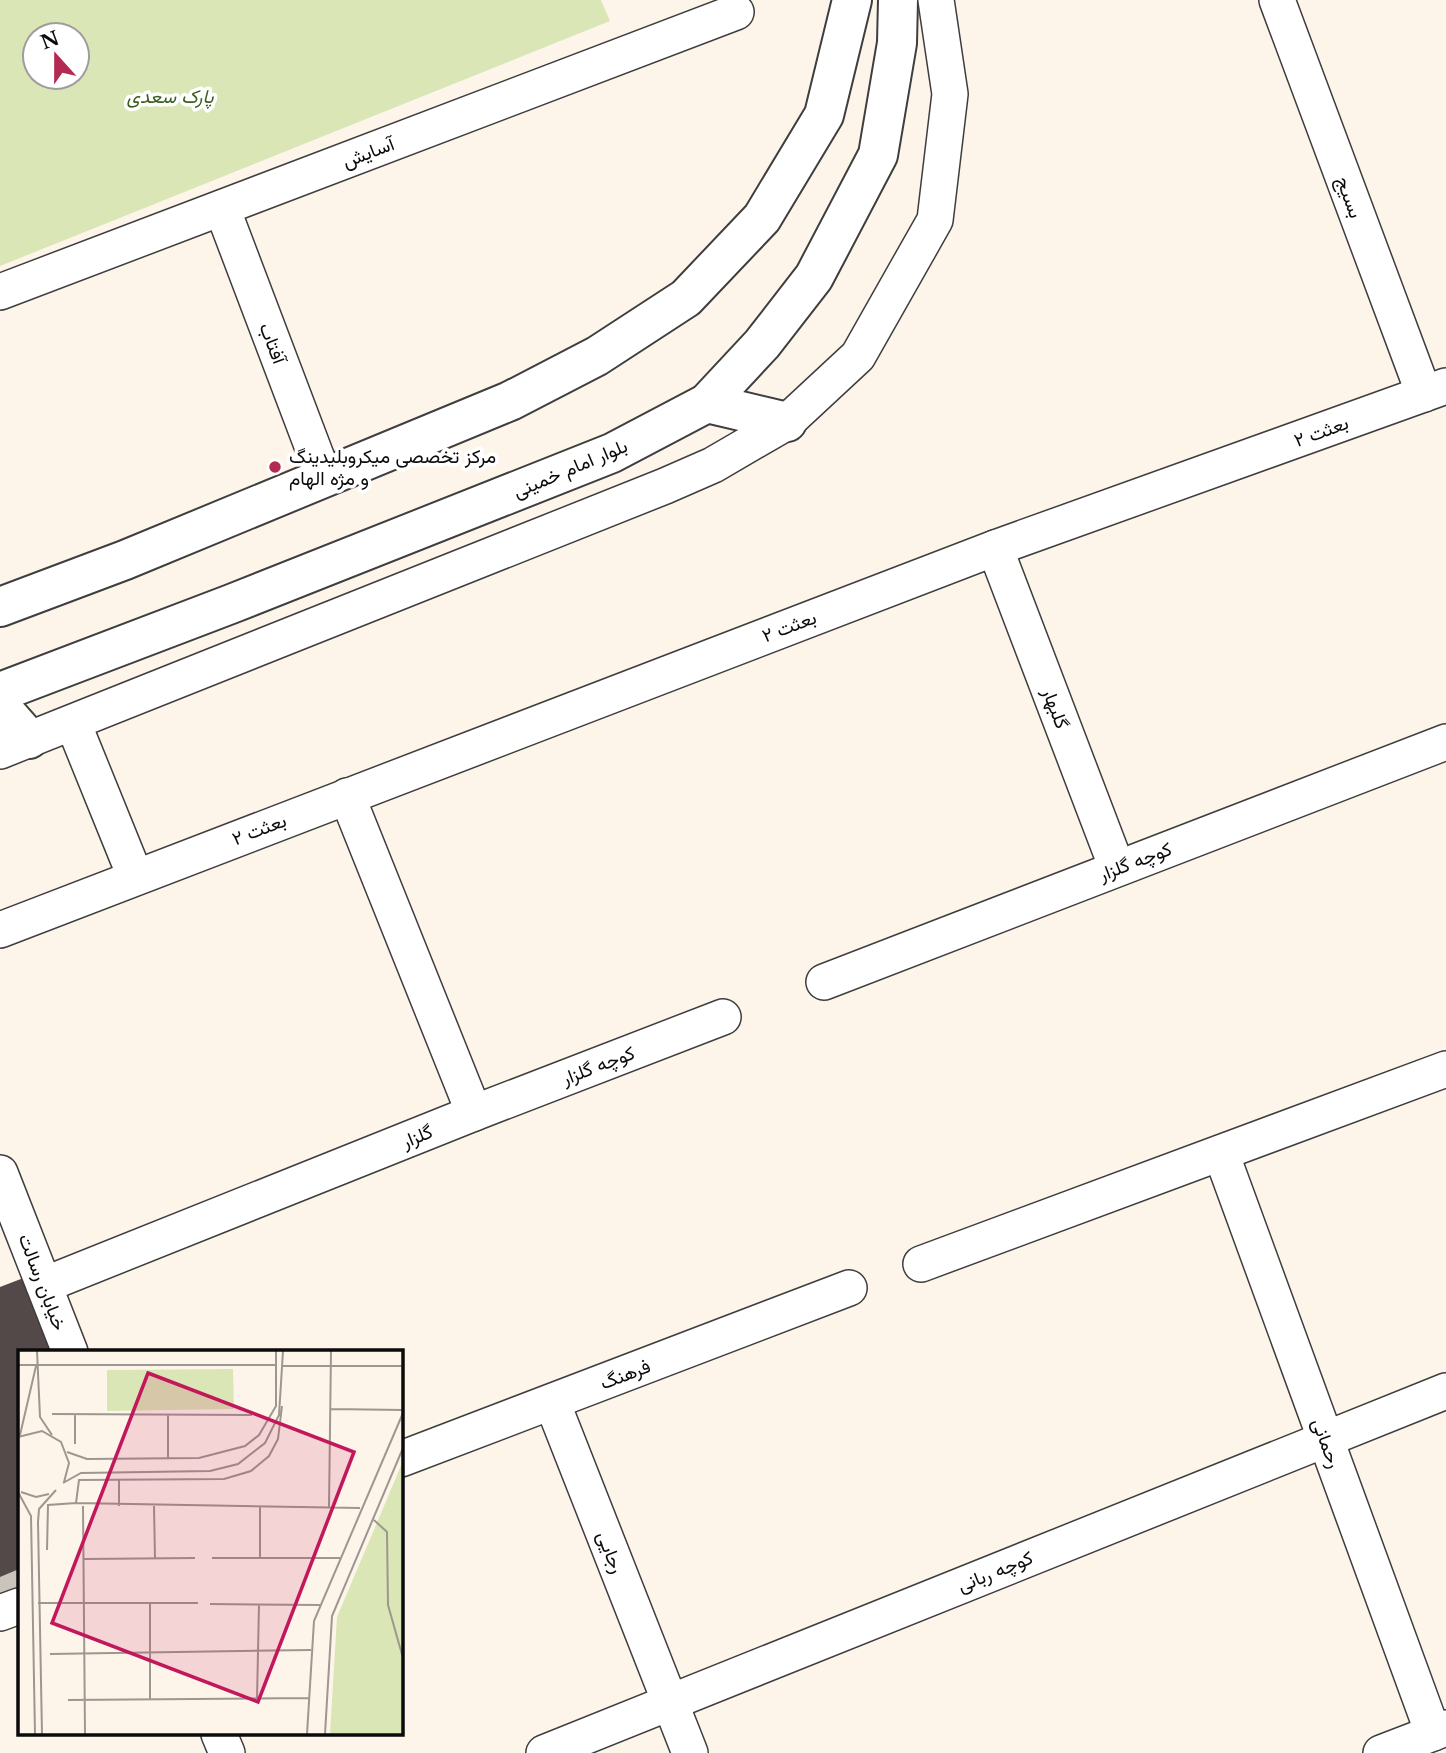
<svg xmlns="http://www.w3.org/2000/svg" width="1446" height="1753" font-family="'Libre Baskerville',Vazirmatn,serif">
<rect width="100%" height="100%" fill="#fef5ea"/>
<!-- green -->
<path fill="#dae6b6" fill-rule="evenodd" d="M0,0h601l9,21 -610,245zM35,35h42v42h-42z"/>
<!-- shadow -->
<polygon fill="#0003" points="0,1288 66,1352 19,1352 19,1596 0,1604"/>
<!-- building -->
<polygon fill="#534948" points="26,1277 56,1352 19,1352 19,1569 0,1577 0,1287"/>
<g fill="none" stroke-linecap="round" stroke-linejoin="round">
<defs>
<g id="minor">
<polyline points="1277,0 1424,394"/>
<polyline points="222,208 324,477"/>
<polyline points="0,292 736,12"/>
<polyline points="995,548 1117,868"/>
<polyline points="73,723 135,876"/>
<polyline points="0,751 665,486 713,465 787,422 858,356 935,220 950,94 936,0"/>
<polyline points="347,796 474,1113"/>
<polyline points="0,930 995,548 1446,386"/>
<polyline points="824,982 1446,742"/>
<polyline points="1221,1153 1433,1733"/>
<polyline points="0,1173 70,1352"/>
<polyline points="921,1264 1446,1069"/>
<polyline points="44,1285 474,1113 723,1017"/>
<polyline points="552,1402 690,1753"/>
<polyline points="401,1459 849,1288"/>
<polyline points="0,1613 19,1606"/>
<polyline points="219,1734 227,1753"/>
<polyline points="544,1753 1446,1391"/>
<polyline points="1381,1753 1446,1728"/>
</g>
<g id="tertiary">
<polyline points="707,403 787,422"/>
<polyline points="0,607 125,560 510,401 597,356 686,298 762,218 824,115 852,0"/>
<polyline points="0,692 231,604 612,453 707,403 762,344 814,277 878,155 897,43 898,0"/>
<polyline points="0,706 29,739"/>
</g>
</defs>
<!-- minor casing -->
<use href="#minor" stroke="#3e3e3e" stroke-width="38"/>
<!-- tertiary casing -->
<use href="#tertiary" stroke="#3e3e3e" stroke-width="42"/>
<!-- minor -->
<use href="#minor" stroke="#fff" stroke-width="35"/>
<!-- tertiary -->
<use href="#tertiary" stroke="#fff" stroke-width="38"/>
</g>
<!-- markers -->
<circle fill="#b32a52" stroke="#fff" stroke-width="2.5" cx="275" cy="467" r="7"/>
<g text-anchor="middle" stroke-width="7" stroke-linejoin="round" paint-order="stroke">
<!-- park labels -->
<g font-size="19" font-style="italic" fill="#3c5f1f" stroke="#fff">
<text x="170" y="103">پارک سعدی</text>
</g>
<!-- street labels -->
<g font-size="19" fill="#0b0b0b" stroke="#fff">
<text transform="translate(368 152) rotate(-21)" y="7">آسایش</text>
<text transform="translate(1350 197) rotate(70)" y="7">بسیج</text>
<text transform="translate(273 343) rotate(69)" y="7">آفتاب</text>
<text transform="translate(1321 431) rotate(-20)" y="7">بعثت ۲</text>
<text transform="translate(570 468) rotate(-23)" y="7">بلوار امام خمینی</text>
<text transform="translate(789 626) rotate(-21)" y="7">بعثت ۲</text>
<text transform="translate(1056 708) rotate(69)" y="7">گلبهار</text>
<text transform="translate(259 829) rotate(-21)" y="7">بعثت ۲</text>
<text transform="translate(1135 861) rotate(-21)" y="7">کوچه گلزار</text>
<text transform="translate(598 1065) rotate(-21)" y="7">کوچه گلزار</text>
<text transform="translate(417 1136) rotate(-22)" y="7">گلزار</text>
<text transform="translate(43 1282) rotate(69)" y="7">خیابان رسالت</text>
<text transform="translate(625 1374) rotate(-21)" y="7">فرهنگ</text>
<text transform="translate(1327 1443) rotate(70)" y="7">رحمانی</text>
<text transform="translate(611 1552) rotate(69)" y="7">رجایی</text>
<text transform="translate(995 1571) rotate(-22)" y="7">کوچه ربانی</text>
</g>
<!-- poi labels -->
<g font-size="19" fill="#0b0b0b" stroke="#fff" text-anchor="start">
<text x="289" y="463">مرکز تخصصی میکروبلیدینگ<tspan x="289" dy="22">و مژه الهام</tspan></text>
</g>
</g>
<!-- overview -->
<g transform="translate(18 1350)">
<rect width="385" height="385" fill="#fef5ea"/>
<path d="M215,19l1,40 -127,2v-41zM385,111v273h-73l7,-117z" fill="#dae6b6"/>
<path fill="none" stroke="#9d9791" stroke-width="2" d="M19,1l3,66 12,18M0,15h258M265,16h120M264,56l-4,33 -9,17 -18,15 -27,8 -145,1 -3,23 284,5M312,59l73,1M34,64l200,1M2,85l16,-69M0,87l24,-6 19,11 8,21 -5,19M57,94v-29M49,102l20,7 112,-1 46,-12 14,-11 17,-29v-55M150,109v-44M101,130v26M45,133l18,-10 129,-2 28,-7 27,-21 14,-28 4,-64M0,142l13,24 4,218M3,142l15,5 13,-3M65,156l2,228M136,156l1,52M311,157l2,-156M356,170l13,12 1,73 15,53M29,200l1,-45 28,-2M194,208h128M242,208v-52M66,209l111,-1M20,253h160M132,253v96M192,254l110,1M32,304l261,-4M239,349l2,-95M50,350l241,-2M24,384l-4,-212 1,-13 17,-19M289,384l7,-113 89,-208M307,384l7,-118 71,-168"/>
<path fill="#c2185b" fill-opacity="0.15" stroke="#c2185b" stroke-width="3.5" d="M130,23l206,79 -96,250 -206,-79z"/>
<rect width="385" height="385" fill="none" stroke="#0b0b0b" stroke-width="3.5"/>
</g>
<!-- north arrow -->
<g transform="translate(56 56) rotate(339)"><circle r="33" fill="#ffffff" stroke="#9d9d9d" stroke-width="2"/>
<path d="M0-5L12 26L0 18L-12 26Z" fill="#b32a52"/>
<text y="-10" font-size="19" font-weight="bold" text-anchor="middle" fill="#0b0b0b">N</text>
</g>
</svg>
